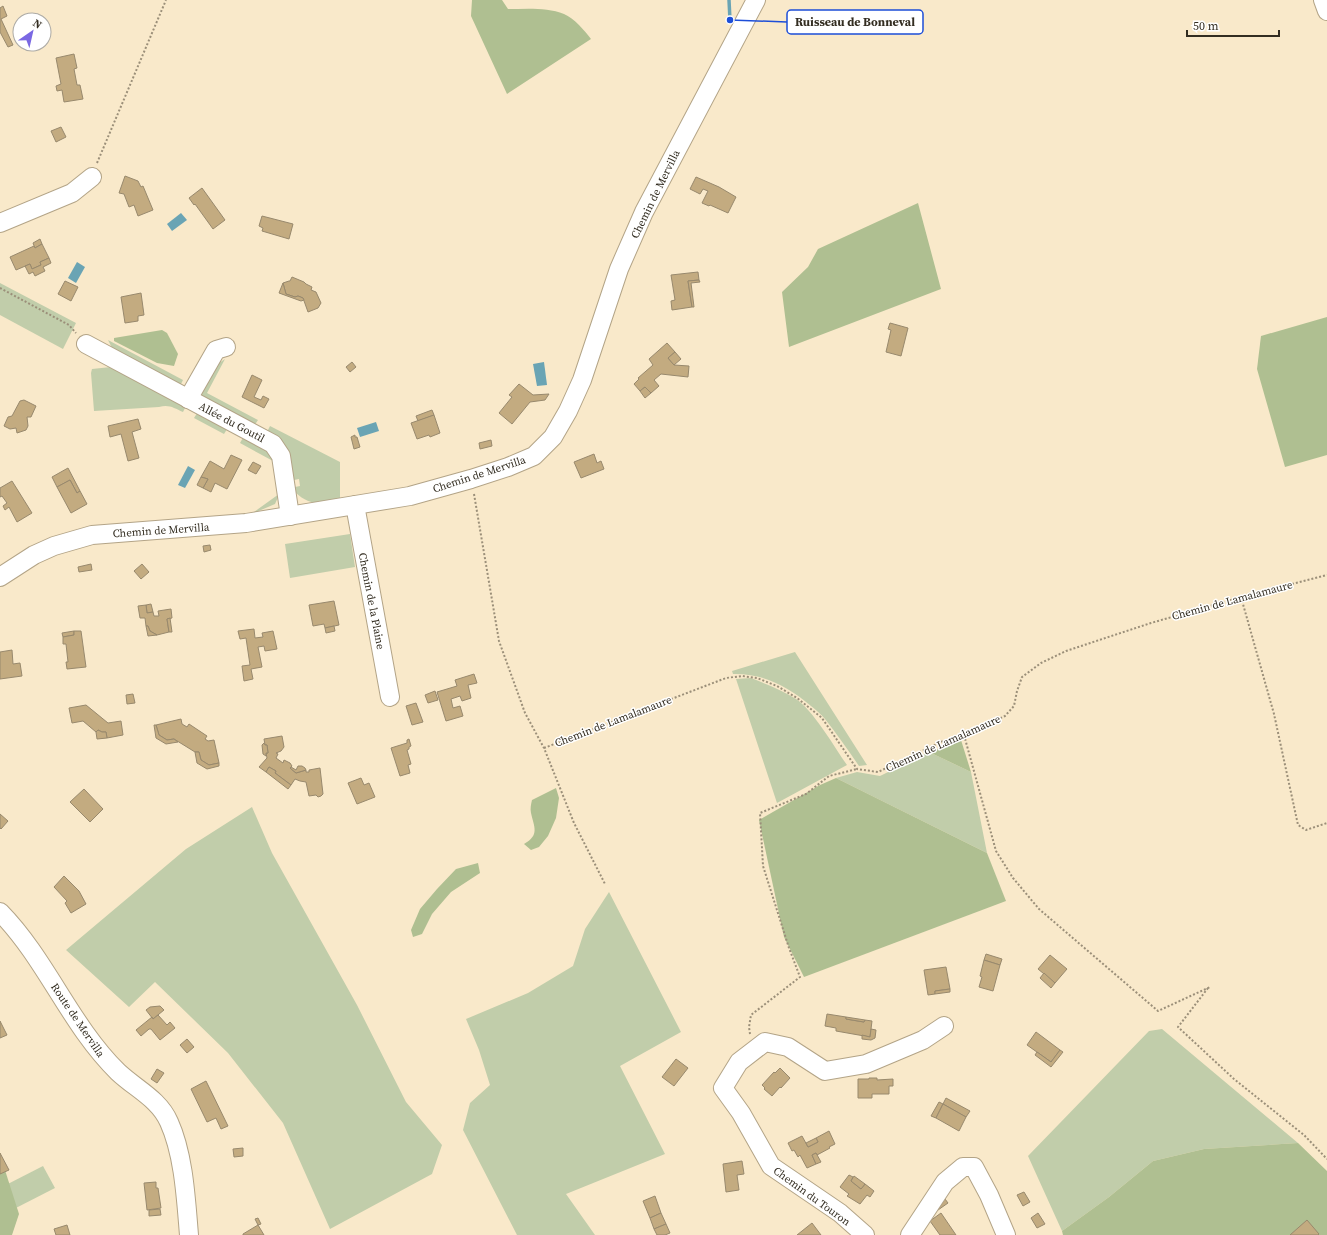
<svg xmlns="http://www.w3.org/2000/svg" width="1327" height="1235" font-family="'Source Serif 4',serif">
<rect width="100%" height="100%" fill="#f9e9ca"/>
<!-- green -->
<g fill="#c1cdaa">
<polygon points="0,283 76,323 63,349 0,315"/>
<polygon points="108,340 183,380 180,386 113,350"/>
<polygon points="225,359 207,393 258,420 254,426 202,398 199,389 209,370"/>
<path d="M111,367l76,37 -4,8c-9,-4 -14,-8 -24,-5l-65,4 -3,-38 1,-4z"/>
<polygon points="199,410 229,426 224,434 194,418"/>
<path d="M270,426l70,36v39c-20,2 -29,6 -45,-9v-5l5,-1 -1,-7 -5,1c-5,-27 -3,-33 -27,-48z"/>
<path d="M245,434c8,4 19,8 26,14 10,8 10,33 12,46l-4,1 -4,9 -21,9v-1l25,-18 -6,-33 -33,-18z"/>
<polygon points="350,534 355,567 290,578 285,544"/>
<path d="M795,652l72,113 -8,1c-11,-16 -22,-32 -34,-47 -4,-5 -9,-9 -14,-13 -22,-19 -48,-33 -78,-32l-1,-3z"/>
<path d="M751,678c15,6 31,12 45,21 17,11 39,49 51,66l-70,38 -41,-124z"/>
<polygon points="929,752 971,772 987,853 836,778 857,772 880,776"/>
<polygon points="252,807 272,853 357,1005 406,1102 442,1145 432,1174 330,1229 283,1123 228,1053 155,982 129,1007 66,950 186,849"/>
<polygon points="609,892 681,1032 620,1066 665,1154 566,1194 595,1235 517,1235 463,1130 470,1103 490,1085 479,1050 466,1019 528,993 573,966 585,929"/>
<polygon points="1162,1029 1298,1143 1204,1149 1153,1161 1109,1197 1062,1231 1028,1156 1149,1031"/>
<polygon points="43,1166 55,1188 10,1211 0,1188"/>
</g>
<!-- forest -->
<g fill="#afbf91">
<path d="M472,0h30l6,9c18,0 39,-2 56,5 10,4 21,17 27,25l-84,55 -36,-78z"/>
<polygon points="918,203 941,289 789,347 782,292 808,267 818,249"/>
<polygon points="1327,317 1327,455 1285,467 1257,369 1261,336"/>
<polygon points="162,330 167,333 178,354 174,366 157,363 114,341 114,338"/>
<polygon points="961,740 971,772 929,752"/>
<polygon points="836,778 987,853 1006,901 804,977 784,937 759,820 820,785"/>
<path d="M556,788l3,10 -3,20 -8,18 -9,11 -8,3 -7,-6c16,-9 10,-17 7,-31 -1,-4 0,-9 1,-13z"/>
<polygon points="478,863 480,873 451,892 432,914 422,934 413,937 411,930 420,909 437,889 456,869"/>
<polygon points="1298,1143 1327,1171 1327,1235 1063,1235 1062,1231 1109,1197 1153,1161 1204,1149"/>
<polygon points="0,1166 4,1167 19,1214 12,1235 0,1235"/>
</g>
<!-- water -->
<g fill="#6aa4b4">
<polygon points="181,213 187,220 172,231 167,224"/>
<polygon points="77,262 85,267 76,283 68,278"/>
<polygon points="544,362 547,385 537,386 533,364"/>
<polygon points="376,422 379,431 360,437 357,428"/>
<polygon points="188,466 195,470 185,488 178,485"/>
</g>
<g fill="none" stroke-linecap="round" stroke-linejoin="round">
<!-- stream -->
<polyline stroke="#6aa4b4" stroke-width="3.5" points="729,0 730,20"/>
</g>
<!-- building -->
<g fill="#c3ab80" stroke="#98896d">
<polygon points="3,6 7,16 1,19 13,45 8,47 0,32 0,8"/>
<polygon points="74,54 77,68 74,69 77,85 80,85 83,99 64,102 62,90 57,91 56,86 61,84 56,58"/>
<polygon points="61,127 66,137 56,142 51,131"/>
<polygon points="125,176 138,181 141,187 143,186 153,210 138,216 134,205 129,207 124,194 119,193"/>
<polygon points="696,177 719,187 736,197 728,213 710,205 709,206 702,203 708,191 703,189 700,194 690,189"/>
<polygon points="202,188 225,220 213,229 195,204 194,205 189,198"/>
<polygon points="262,216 293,224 289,239 262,231 263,228 259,226"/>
<polygon points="40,239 42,244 35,248 33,243"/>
<polygon points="42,244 49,258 40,262 41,265 32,269 30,264 16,270 10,257 34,246 35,248"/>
<polygon points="49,258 51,263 43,267 45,271 35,276 33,272 29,274 25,266 30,264 32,269 41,265 40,262"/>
<polygon points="698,272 699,280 688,281 692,307 672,310 671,301 675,300 671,275"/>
<polygon points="292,277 304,282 306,284 312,287 311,290 316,292 321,303 318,308 308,312 303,298 298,296 295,297 286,294 283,283 289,281 290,281"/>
<polygon points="699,280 700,282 691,283 694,307 692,307 688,281"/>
<polygon points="65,281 78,287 71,301 58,294"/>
<polygon points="283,283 286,294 295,297 298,296 303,298 304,300 301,301 279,293"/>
<polygon points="141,293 144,315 138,316 138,321 125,323 121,297"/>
<polygon points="890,323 908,328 901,356 886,352 891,330 888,329"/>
<polygon points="667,343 675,352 668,358 674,365 689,366 688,377 661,374 654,380 659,386 651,393 645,387 640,391 634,384 639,379 638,378 653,365 649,359"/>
<polygon points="675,352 681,359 674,365 668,358"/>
<polygon points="352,362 356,367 350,372 346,367"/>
<polygon points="252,375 262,380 254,397 261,400 263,396 269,399 264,408 242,397"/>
<polygon points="519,384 533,395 549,394 545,400 530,402 512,424 499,413 512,397 509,395"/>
<polygon points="645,387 651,393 645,398 640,391"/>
<polygon points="24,400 36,406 31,417 27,417 28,426 26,430 17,433 16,428 10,429 4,426 8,417 12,416 20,401"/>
<polygon points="432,410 434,415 418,421 416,416"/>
<polygon points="434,415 440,433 430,437 429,435 417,439 411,423"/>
<polygon points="138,419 141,429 132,432 139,458 128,461 121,434 110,437 108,426"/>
<polygon points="355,435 355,437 357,437 360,447 354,449 351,437"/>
<polygon points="491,440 492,446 480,449 479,443"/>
<polygon points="594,454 597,463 601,461 604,469 581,478 574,462"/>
<polygon points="231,455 242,460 227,489 215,483 211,492 203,488 208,479 201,477 210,461 224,469"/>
<polygon points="253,462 261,466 256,474 248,470"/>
<polygon points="68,468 80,491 77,493 70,480 57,487 52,477"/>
<polygon points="201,477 208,479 203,488 197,485"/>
<polygon points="70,480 77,493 80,491 87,504 71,513 57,487"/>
<polygon points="12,481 32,513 17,522 9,507 5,510 3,506 7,503 2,496 0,497 0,488"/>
<polygon points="210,545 211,550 204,552 203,546"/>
<polygon points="91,564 92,570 79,572 78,567"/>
<polygon points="142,564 149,572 141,579 134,571"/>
<polygon points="334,601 339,625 325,628 324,624 313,626 309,605"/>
<polygon points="151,604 153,612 147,613 146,605"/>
<polygon points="146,605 147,613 153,612 154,616 159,616 158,611 171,609 172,618 167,619 169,632 157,635 150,631 148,626 146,626 145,618 140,618 138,606"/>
<polygon points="170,618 172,632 169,632 167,619"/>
<polygon points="146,626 148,626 150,631 157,635 148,636"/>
<polygon points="334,626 335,631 326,633 325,628"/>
<polygon points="254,629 255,638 263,637 262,633 273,631 277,649 265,651 264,646 258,647 262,667 251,669 253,679 244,681 242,666 250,665 246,638 240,639 238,631"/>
<polygon points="74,631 74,635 63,637 62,633"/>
<polygon points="74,631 81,631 86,667 67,669 66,662 68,662 66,644 63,644 63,637 74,635"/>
<polygon points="12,650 13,664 20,663 22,676 0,679 0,652"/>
<polygon points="474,674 477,683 468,685 471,698 462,701 460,696 451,699 453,708 460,706 463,716 446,721 437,692 457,686 455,680"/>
<polygon points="435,691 438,700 428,703 425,695"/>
<polygon points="133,694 135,703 127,704 126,695"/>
<polygon points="416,703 423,722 412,725 406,706"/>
<polygon points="86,705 108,723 121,721 123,735 107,738 106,732 102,732 98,730 96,732 83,721 72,723 69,708"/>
<polygon points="181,719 182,724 187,727 189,724 207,736 205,739 208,741 214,740 219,763 209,765 201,760 199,752 195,752 174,739 167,740 159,735 156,725"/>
<polygon points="154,725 156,725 159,735 167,740 174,739 178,742 166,744 156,738"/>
<polygon points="98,730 102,732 106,732 107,738 97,739 96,732"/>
<polygon points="282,736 284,747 281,751 276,753 278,754 276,758 283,763 284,760 290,763 292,766 290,768 296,773 306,770 306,772 309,772 309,770 320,768 323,794 321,796 318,797 316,795 309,796 306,782 300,781 295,779 291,785 275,773 276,771 269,767 266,772 259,767 267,758 266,753 268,753 267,745 265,745 264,739"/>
<polygon points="409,739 411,746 409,747 409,749 407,750 411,764 408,765 410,773 400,776 391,748 407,743 407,740"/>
<polygon points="264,743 265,745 267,745 268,753 266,753 266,756 263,754 262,745"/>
<polygon points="195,752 199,752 201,760 209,765 219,763 219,766 207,769 197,763"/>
<polygon points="298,766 302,766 305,768 306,770 296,773 290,768 291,767 296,770"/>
<polygon points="269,767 276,771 275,773 291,785 288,789 266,772"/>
<polygon points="361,778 364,785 369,783 375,797 357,804 348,783"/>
<polygon points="84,789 103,809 90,822 70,802"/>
<polygon points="0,814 8,821 1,829 0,828"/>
<polygon points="64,876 79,891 86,904 71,913 65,903 67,901 54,887"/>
<polygon points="986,954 1002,959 1000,965 984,960"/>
<polygon points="1050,955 1067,969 1055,983 1038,969"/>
<polygon points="984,960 1000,965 993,991 979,987 982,977 980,976"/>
<polygon points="946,967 950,989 935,991 935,994 928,995 924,970"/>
<polygon points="1044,973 1055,983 1051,988 1040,978"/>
<polygon points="950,989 950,992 935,994 935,991"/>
<polygon points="160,1006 164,1010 153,1019 146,1010 150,1007"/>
<polygon points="827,1014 846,1017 846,1019 864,1022 865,1020 872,1021 870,1037 836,1031 836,1028 825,1026"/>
<polygon points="158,1015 167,1025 170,1022 175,1028 160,1040 151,1029 149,1029 141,1036 136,1030 152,1017 153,1019"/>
<polygon points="846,1017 865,1020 864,1022 846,1019"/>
<polygon points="0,1021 7,1035 0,1038"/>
<polygon points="871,1029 876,1030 875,1038 871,1040 862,1039 862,1035 870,1037"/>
<polygon points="1036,1032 1060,1050 1051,1062 1027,1045"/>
<polygon points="187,1039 194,1047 187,1053 180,1045"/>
<polygon points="1060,1050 1063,1052 1051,1067 1035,1055 1037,1052 1051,1062"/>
<polygon points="676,1059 688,1068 674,1086 662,1077"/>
<polygon points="780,1068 790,1078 781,1088 780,1087 772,1096 764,1089 765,1088 762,1085 774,1072 775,1073"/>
<polygon points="157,1069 164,1073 157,1083 151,1079"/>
<polygon points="869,1078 877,1078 877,1080 893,1079 893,1086 889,1086 889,1094 872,1094 872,1098 858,1098 858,1079 869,1079"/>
<polygon points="206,1081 228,1126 221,1129 216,1118 207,1122 191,1089"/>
<polygon points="946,1098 970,1111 966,1117 943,1104"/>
<polygon points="939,1102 943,1104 936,1118 931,1116"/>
<polygon points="943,1104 966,1117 959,1131 936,1118"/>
<polygon points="829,1131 835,1144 829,1147 830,1148 817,1155 816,1153 812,1155 816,1164 807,1168 800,1155 798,1157 794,1150 792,1151 788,1143 802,1136 808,1147 818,1142 816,1138"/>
<polygon points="816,1138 818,1142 808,1147 806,1143"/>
<polygon points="243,1148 243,1156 234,1157 233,1149"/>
<polygon points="0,1153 9,1170 0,1174"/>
<polygon points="816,1153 821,1162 816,1164 812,1155"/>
<polygon points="742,1161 744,1174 737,1175 739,1190 726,1192 723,1164"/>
<polygon points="849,1175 853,1177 851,1181 861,1189 865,1184 874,1191 870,1197 867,1195 860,1204 847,1196 849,1194 840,1187"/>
<polygon points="854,1176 865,1184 861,1189 851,1181"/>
<polygon points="156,1182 156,1188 158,1188 161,1208 147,1210 144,1183"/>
<polygon points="1024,1192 1030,1202 1023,1206 1017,1195"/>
<polygon points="942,1195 948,1203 938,1210 934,1205"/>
<polygon points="655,1196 661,1213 650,1218 643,1201"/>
<polygon points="160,1209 161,1215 149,1216 149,1210"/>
<polygon points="661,1213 666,1224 654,1229 650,1218"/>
<polygon points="941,1213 956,1235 940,1235 930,1221"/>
<polygon points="1038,1213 1045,1224 1037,1228 1031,1218"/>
<polygon points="258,1218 261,1224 258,1225 264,1235 243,1235 243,1234 258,1225 255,1219"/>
<polygon points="1307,1220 1319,1234 1318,1235 1290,1235"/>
<polygon points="812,1223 821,1235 797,1235"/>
<polygon points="666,1224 670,1233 665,1235 657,1235 654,1229"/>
<polygon points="67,1225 70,1235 56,1235 54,1229"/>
</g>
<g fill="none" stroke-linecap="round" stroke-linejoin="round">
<defs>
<g id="minor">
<polyline points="1323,0 1327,11"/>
<polyline points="0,223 72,193 92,177"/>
<polyline points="86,344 273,444 281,456 290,516"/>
<polyline points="188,399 216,350 226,347"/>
<polyline points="355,505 390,697"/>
<polyline points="0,577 34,555 54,546 92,535 246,523 410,496 471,479 508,467 534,456 553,437 568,411 582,380 619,269 644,212 756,0"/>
<path d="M0,912c47,48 70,113 118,160 18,17 41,27 51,50 15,33 17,78 20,113"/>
<polyline points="865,1235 840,1213 771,1166 741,1113 723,1088 739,1062 765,1042 788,1047 825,1071 866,1064 923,1040 944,1026"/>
<polyline points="910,1235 945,1182 963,1167 974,1167 989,1195 1006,1235"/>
</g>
</defs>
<!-- minor casing -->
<use href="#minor" stroke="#b3a487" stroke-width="20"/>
<!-- path -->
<g stroke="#9b8f79" stroke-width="2" stroke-dasharray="2 2" stroke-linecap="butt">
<polyline points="97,163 166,0"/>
<polyline points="0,288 69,325 76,333"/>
<polyline points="474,494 499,641 525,713 544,748 574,823 605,884"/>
<polyline points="1241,597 1274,714 1298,825 1306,830 1327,823"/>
<polyline points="964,735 996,851 1013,878 1039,909 1158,1011 1210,987"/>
<polyline points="544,748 726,678 742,676 757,678 777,686 797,698 822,718 857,769 878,772 943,741 964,735 1005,716 1014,706 1017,691 1022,677 1041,663 1066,651 1151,623 1241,597 1327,575"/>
<polyline points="1208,988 1178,1027 1234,1079 1304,1135 1327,1159"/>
<polyline points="750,1034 749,1027 751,1015 800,977 789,948 763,866 760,813 806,794 829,776 857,769"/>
</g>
<!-- minor -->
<use href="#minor" stroke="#fff" stroke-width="18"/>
</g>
<g text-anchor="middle" stroke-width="3" stroke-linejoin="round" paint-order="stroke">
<!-- street labels -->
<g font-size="11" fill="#332d21" stroke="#fff">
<text transform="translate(655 194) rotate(-64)" y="4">Chemin de Mervilla</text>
<text transform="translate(232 422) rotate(28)" y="4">Allée du Goutil</text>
<text transform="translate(479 474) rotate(-18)" y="4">Chemin de Mervilla</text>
<text transform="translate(161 530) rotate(-4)" y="4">Chemin de Mervilla</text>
<text transform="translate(1232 600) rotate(-15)" y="4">Chemin de Lamalamaure</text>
<text transform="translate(372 601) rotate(79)" y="4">Chemin de la Plaine</text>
<text transform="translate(613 721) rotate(-21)" y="4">Chemin de Lamalamaure</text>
<text transform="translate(943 743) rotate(-24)" y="4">Chemin de Lamalamaure</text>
<text transform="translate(78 1020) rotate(56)" y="4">Route de Mervilla</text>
<text transform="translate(812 1196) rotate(36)" y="4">Chemin du Touron</text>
</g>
</g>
<!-- callouts -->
<path fill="none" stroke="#1d4ed8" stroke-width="1.5" d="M730 20L787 22"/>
<circle fill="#1d4ed8" stroke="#fff" stroke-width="1.5" cx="730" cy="20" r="4"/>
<rect fill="#fff" stroke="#1d4ed8" stroke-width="1.5" x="787" y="10" width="136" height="24" rx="4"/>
<g font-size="12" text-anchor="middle" font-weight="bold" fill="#332d21">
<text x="855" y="26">Ruisseau de Bonneval</text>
</g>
<!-- north arrow -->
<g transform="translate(32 32) rotate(34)"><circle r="19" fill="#ffffff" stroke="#adaba6"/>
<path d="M0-3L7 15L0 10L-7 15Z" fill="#7a68e3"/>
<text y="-6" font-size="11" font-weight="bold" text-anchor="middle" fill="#332d21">N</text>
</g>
<!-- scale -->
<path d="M1187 30v6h92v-6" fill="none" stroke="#332d21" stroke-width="2"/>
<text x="1193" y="30" font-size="12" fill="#332d21" stroke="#ffffff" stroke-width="3" paint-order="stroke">50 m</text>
</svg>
